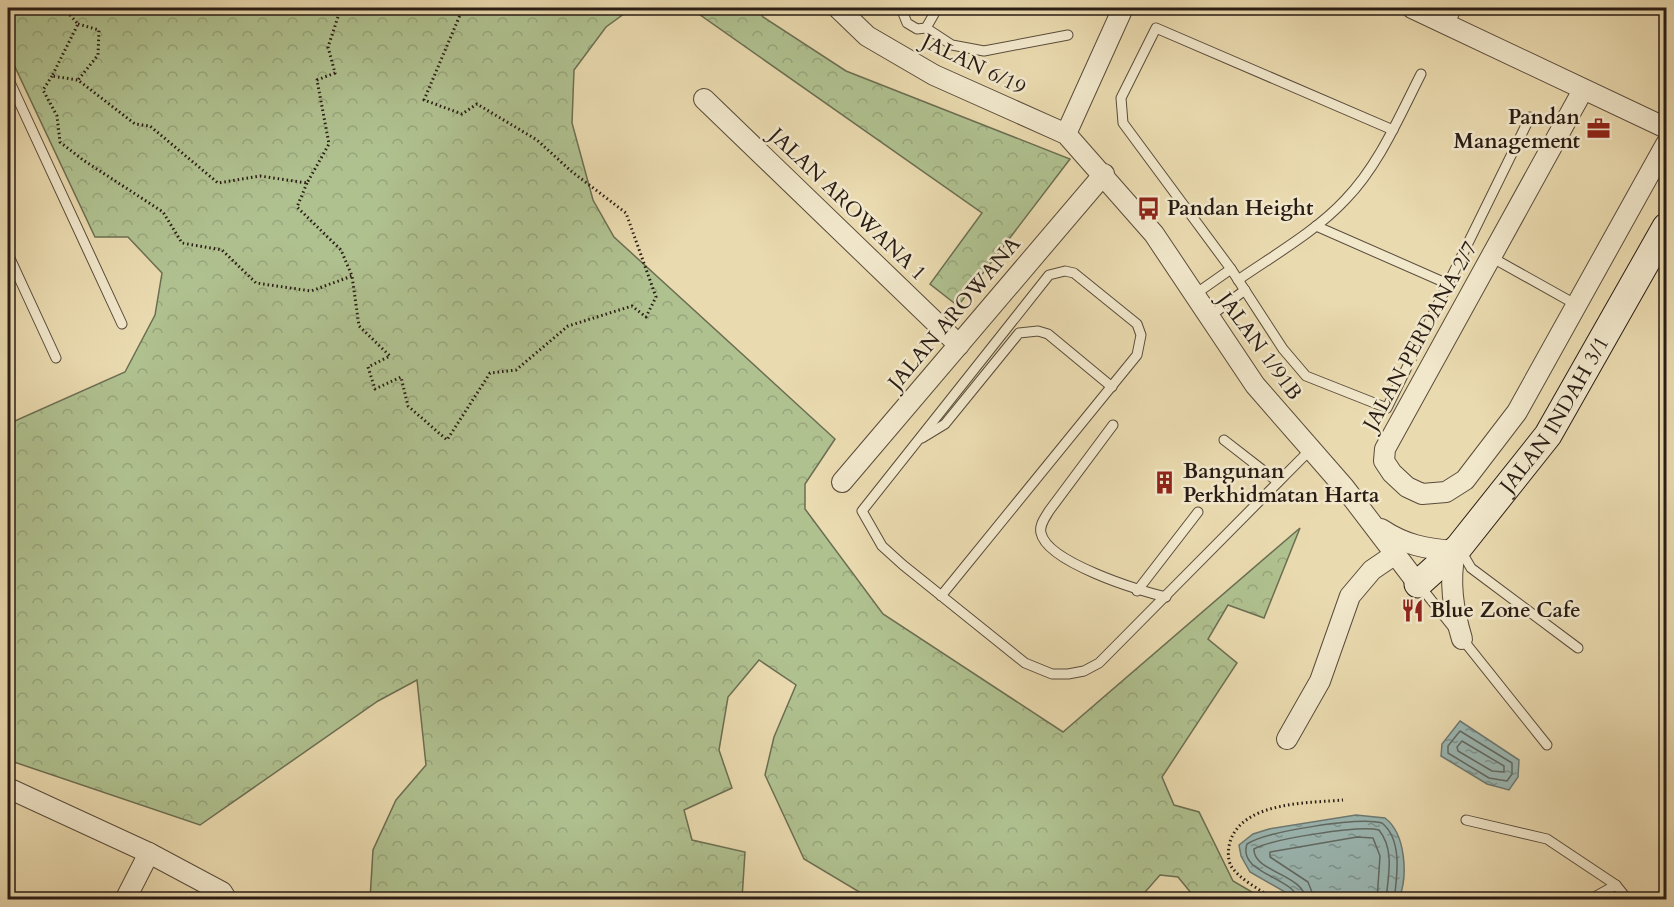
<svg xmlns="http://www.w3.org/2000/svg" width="1674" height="907" font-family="Cardo,serif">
<defs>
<pattern id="forest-crowns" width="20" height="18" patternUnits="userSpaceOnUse" patternTransform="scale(1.5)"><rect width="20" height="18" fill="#b0c190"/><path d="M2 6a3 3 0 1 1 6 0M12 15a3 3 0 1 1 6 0" fill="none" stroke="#97a57b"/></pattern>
<pattern id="water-ripples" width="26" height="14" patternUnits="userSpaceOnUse" patternTransform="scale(1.5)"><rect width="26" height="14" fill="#9bb8b4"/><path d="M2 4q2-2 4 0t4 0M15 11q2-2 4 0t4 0" fill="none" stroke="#7e9591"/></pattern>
</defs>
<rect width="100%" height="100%" fill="#eadaaf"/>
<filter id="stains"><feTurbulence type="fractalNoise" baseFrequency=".00333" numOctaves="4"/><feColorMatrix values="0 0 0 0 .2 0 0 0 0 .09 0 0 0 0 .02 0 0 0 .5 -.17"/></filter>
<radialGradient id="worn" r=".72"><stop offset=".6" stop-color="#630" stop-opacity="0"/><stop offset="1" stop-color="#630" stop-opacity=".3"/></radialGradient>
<!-- forest -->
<g fill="url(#forest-crowns)" stroke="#6c6e52" stroke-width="1.5">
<polygon points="8,8 632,8 606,27 574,70 572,123 593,200 614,237 835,439 805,484 805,509 883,614 1063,732 1300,528 1264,618 1228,605 1208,639 1237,663 1162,777 1174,805 1199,812 1233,881 1264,899 1196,899 1178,877 1160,875 1139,899 871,899 804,859 765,775 774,737 796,685 759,660 728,697 719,750 732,788 684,810 692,840 745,852 742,899 370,899 373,850 396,800 426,765 417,680 378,701 200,825 8,760 8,424 125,372 155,315 162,273 128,237 95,237 8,52"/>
<polygon points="680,8 757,8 763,17 846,71 1070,159 958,306 930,284 982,213 693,10"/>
</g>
<!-- water -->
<g fill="url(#water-ripples)" stroke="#6d7a74" stroke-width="1.5">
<polygon points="1460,721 1519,760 1518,777 1509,790 1487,784 1441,756 1442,744"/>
<path d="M1356,815l29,3c21,16 23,58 14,81h-102l-47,-27 -9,-16 -2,-11 14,-11 16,-5z"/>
</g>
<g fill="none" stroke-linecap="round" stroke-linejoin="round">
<!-- shore -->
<g stroke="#626a64" stroke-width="1.5">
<polygon points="1460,731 1512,763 1512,774 1507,781 1489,778 1448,753 1448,746"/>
<polygon points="1462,741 1504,766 1504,772 1492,771 1458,751 1457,747"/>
<path d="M1298,900c-3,-23 -61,-26 -51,-56 20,-13 112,-27 135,-21 21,17 15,54 12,77"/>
<path d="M1306,900c-2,-26 -53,-28 -52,-51 17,-10 106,-24 125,-19 16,20 9,46 7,70"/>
<polyline points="1315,900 1308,882 1270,857 1270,852 1357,837 1373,838 1380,856 1377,900"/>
</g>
<defs>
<g id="lane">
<polyline points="901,8 907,23 917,29 926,28 952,45 984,51 1068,35"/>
<polyline points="1449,25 1457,8"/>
<polyline points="926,28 934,14 933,8"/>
<polyline points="8,78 122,324"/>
<polyline points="1393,130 1156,28 1121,98 1123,123 1231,269 1283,349 1306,376 1387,408 1530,117"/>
<polyline points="1316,226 1448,284"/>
<polyline points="8,254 56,358"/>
<polyline points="1491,257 1575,304"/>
<path d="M1238,280c36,-25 77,-48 107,-80 34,-35 54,-83 76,-126"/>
<polyline points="1194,295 1231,269"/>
<polyline points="1209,317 1245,290"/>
<path d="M1113,425l-64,86c-4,7 -10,14 -8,22 6,29 98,58 125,64"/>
<polyline points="922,438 945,424 1019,333 1038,331 1048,334 1112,387"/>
<polyline points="1224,440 1278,482"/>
<polyline points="1460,549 1471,568 1578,648"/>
<polyline points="1420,586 1547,745"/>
<polyline points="1137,591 1198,512"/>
<polyline points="941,596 1137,355 1141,335 1137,324 1074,273 1065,271 1049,275 862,511 882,546 903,565 1025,663 1052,674 1068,674 1084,671 1099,663 1311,449"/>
<polyline points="1466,820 1547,839 1616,885 1589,900"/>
<polyline points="1616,885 1628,900"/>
</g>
<g id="street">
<polyline points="838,8 867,36 934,75 1066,134 1154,234 1255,385 1344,487 1418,584"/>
<polyline points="1412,8 1666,128"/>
<polyline points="1583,90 1385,449 1384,461 1392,473 1407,487 1422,494 1446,492 1465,480 1517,412 1666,144"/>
<polyline points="704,99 959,345"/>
<polyline points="1066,134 1123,8"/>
<polyline points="842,482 1104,174"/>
<path d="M1381,529c24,16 45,20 74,22 -6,31 -2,58 7,88"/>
<polyline points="1287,739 1320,681 1350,596 1372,570 1394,555"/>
<polyline points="8,788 149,853 222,892 227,900"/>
<polyline points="125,900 149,853"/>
</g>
<g id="secondary">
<path id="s1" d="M1418,584l41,-37 89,-112 118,-208"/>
</g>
</defs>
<!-- lane casing -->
<use href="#lane" stroke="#594c3b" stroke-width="11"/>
<!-- street casing -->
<use href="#street" stroke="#594c3b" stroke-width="22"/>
<!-- secondary casing -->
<use href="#secondary" stroke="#291c14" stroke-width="29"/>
<!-- path -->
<g stroke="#291c14" stroke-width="3" stroke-dasharray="1.5 3" stroke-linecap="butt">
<polyline points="64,8 78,24 52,76 78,80 135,124 150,126 218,183 260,176 307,183 329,144 317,80 335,73 328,47 341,8"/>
<polyline points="78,24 99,30 98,55 78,80"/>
<polyline points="52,76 43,90 57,116 60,142 83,160 163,212 182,243 222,250 256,283 311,291 352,276"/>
<polyline points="307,183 297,207 341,250 352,276 359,326 390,356 368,367 375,389 401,377 408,406 447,440 490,373 516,370 568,326 632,306 646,317 656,297 626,213 571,171 537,140 477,104 462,114 424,100 463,8"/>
<path d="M1275,900c-14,-10 -35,-20 -44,-34 -4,-8 -3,-19 0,-27 15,-38 80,-36 112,-39"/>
</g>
<!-- lane -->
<use href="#lane" stroke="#f1e7cb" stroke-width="9"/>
<!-- street -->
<use href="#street" stroke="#f1e7cb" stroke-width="20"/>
<!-- secondary -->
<use href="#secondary" stroke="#f1e7cb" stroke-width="27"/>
</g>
<!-- icons -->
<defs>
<symbol id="office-bare" viewBox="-9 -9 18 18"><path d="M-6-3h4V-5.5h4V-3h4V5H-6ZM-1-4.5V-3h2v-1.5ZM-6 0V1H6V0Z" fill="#8f2418" stroke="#f1e7cb" stroke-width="2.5" paint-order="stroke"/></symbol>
<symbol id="bus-bare" viewBox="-9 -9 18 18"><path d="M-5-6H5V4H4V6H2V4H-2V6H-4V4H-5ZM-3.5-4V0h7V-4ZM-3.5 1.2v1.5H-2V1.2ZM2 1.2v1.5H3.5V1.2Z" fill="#8f2418" stroke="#f1e7cb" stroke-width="2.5" paint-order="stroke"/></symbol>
<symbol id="building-bare" viewBox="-9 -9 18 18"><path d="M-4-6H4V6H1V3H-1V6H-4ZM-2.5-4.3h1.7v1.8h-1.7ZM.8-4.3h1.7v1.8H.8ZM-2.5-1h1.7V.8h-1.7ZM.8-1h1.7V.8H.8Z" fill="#8f2418" stroke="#f1e7cb" stroke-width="2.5" paint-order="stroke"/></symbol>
<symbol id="restaurant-bare" viewBox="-9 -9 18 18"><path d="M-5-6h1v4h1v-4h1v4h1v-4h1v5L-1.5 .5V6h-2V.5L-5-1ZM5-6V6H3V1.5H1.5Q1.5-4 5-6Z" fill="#8f2418" stroke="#f1e7cb" stroke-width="2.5" paint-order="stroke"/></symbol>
</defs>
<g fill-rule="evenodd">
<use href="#office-bare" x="1582" y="112" width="33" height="33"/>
<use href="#bus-bare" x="1132" y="192" width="33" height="33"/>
<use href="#building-bare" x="1148" y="466" width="33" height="33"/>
<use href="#restaurant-bare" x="1396" y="594" width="33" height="33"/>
</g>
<g text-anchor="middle" stroke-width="5" stroke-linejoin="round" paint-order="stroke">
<!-- street labels -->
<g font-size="21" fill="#291c14" stroke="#f1e7cb">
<text transform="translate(974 64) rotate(26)" y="7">JALAN 6/19</text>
<text transform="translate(848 204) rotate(44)" y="7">JALAN AROWANA 1</text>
<text transform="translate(954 313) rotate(-50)" y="7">JALAN AROWANA</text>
<text transform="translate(1420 336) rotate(-61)" y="7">JALAN PERDANA 2/7</text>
<text transform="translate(1260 346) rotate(54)" y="7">JALAN 1/91B</text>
<text dy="7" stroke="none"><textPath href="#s1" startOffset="219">JALAN INDAH 3/1</textPath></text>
</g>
<!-- poi labels -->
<g font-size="21" font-weight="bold" fill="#291c14" stroke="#f1e7cb" text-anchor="start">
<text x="1580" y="124" text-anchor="end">Pandan<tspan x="1580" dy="24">Management</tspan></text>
<text x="1167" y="215">Pandan Height</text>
<text x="1183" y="478">Bangunan<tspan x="1183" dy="24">Perkhidmatan Harta</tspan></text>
<text x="1430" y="617">Blue Zone Cafe</text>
</g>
</g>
<!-- margin -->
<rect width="1674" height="907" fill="none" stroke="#eadaaf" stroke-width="30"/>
<rect x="9" y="9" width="1656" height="889" fill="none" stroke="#291c14" stroke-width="3"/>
<rect x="15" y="15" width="1644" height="877" fill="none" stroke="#291c14" stroke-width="1.5"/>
<rect width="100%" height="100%" filter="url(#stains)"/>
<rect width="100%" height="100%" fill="url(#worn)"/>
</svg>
